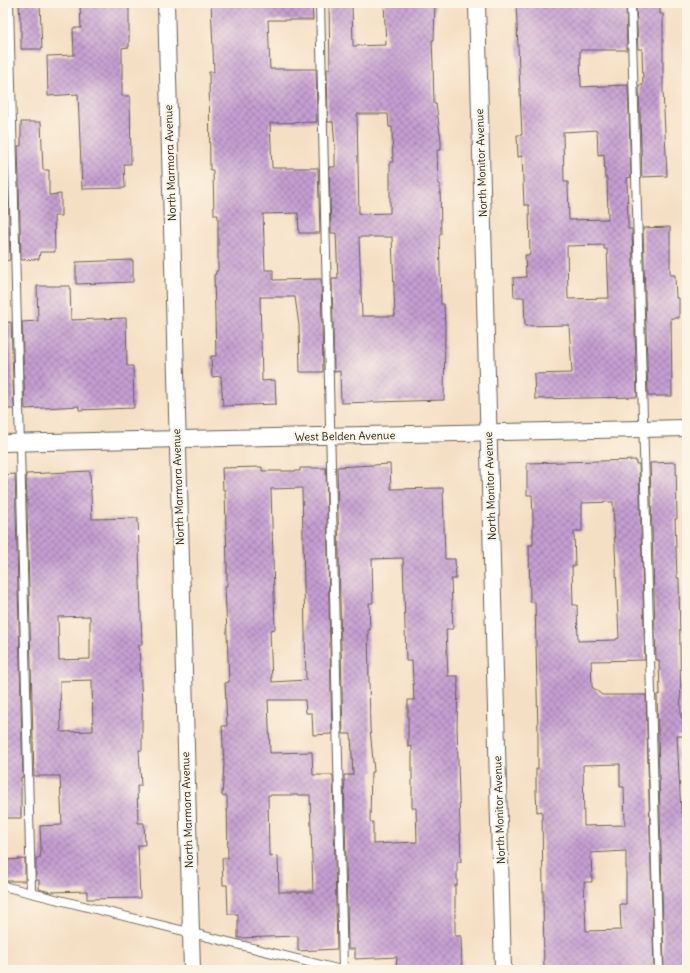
<svg xmlns="http://www.w3.org/2000/svg" width="690" height="973" font-family="Delius,sans-serif">
<defs>
<pattern id="building-cross-hatch" width="8" height="8" patternUnits="userSpaceOnUse"><rect width="8" height="8" fill="#c59ed1"/><path d="M0 0l8 8M0 8l8-8" fill="none" stroke="#9f80a9"/></pattern>
</defs>
<rect width="100%" height="100%" fill="#fcf5e5"/>
<filter id="ink" filterUnits="userSpaceOnUse"><feTurbulence type="fractalNoise" baseFrequency=".025" numOctaves="2"/><feDisplacementMap in="SourceGraphic" scale="8" xChannelSelector="R" yChannelSelector="G"/><feConvolveMatrix kernelMatrix="1 2 1 2 8 2 1 2 1" color-interpolation-filters="sRGB"/></filter>
<filter id="wash" filterUnits="userSpaceOnUse"><feTurbulence type="fractalNoise" baseFrequency=".012" numOctaves="4" result="noise"/><feDisplacementMap in="SourceGraphic" scale="16" xChannelSelector="R" yChannelSelector="G"/><feGaussianBlur stdDeviation="0.9" result="paint"/><feColorMatrix in="noise" values="0 0 0 0 0 0 0 0 0 0 0 0 0 0 0 0 0 1.4 0 .05"/><feComposite in="paint" operator="in"/></filter>
<g filter="url(#wash)">
<rect width="100%" height="100%" fill="#f5dfc4"/>
<g id="blocks">
<!-- building -->
<g fill="url(#building-cross-hatch)" fill-rule="evenodd">
<polygon points="19,3 37,3 37,5 40,5 42,49 21,49 21,20 20,20"/>
<polygon points="129,3 129,47 122,48 122,96 130,96 131,164 124,164 125,188 82,189 78,94 48,96 47,56 74,55 73,28 81,28 80,4"/>
<polygon points="211,3 312,3 313,20 268,20 270,69 316,69 317,122 270,123 272,168 318,168 320,233 299,233 298,213 263,214 265,270 273,270 273,280 321,279 323,372 300,372 299,325 295,297 260,297 262,381 275,380 276,404 223,406 221,376 212,377 211,356 216,356 214,275 216,274 216,271 218,271 218,215 214,215 213,170 210,170 209,72 214,72"/>
<path d="M384,3h51l-1,37h-2l1,25 1,39h2l5,36v10h-4l1,34h2l1,50h-2l2,70h3l1,23 -1,73 -103,3 -1,-32 -6,1 -2,-93h6l-2,-46h-5l-2,-66h6v-19l-2,-26h-5l-1,-53h3l-1,-64 23,-1 1,42 33,-1zM357,114h31l1,13h3l1,35h-3v51l-31,1zM359,237h33l3,79h-33z"/>
<path d="M516,3h110l1,47h-47v4l1,33 47,-2 3,92 -4,1 1,46v5h4l5,168 -102,2 -1,-25 38,-1 -3,-48 -44,1 -1,-29h-10l-1,-19 13,-1 -1,-22h5l-1,-50h-5l-2,-49 -4,1 -1,-22h5zM597,130l1,25 6,-1 1,24h2l1,41 -39,1 -1,-38h-4l-1,-50zM604,245v4h3l2,49 -41,1 -1,-53z"/>
<polygon points="636,3 660,3 660,14 663,14 663,90 667,176 642,177 639,85 643,85 642,49 638,49"/>
<polygon points="21,122 41,122 43,170 49,170 49,195 61,194 61,216 54,216 55,252 40,252 39,259 21,260 18,146 21,146"/>
<polygon points="3,147 7,147 10,260 3,261"/>
<polygon points="670,227 670,275 675,275 676,298 679,298 679,318 671,318 672,396 648,396 643,228"/>
<polygon points="133,260 133,282 76,284 76,262"/>
<polygon points="37,286 70,286 71,320 126,318 127,366 133,366 134,408 79,410 79,406 25,409 22,322 38,321"/>
<polygon points="11,322 14,409 3,409 3,323"/>
<path d="M636,460v4h3l6,196 -54,1 1,26 10,8h44l8,275h-110l-2,-159 -5,1 -1,-20v-23h2v-36l-3,-131h-5l-1,-57h4v-27l-1,-23h-5v-32zM613,502l6,136 -3,1v1l-38,1 -1,-36h-4l-1,-39h3l-1,-35h8v-28zM620,764v23h4l1,38 -41,1 -1,-61zM626,851v53h-6l1,26 -35,1 -2,-49h8l-1,-29z"/>
<polygon points="676,462 677,519 675,519 677,578 679,578 681,718 686,718 687,736 677,736 681,813 687,813 687,969 664,970 657,695 660,694 659,660 656,660 650,463"/>
<path d="M390,464l1,25 52,-1 2,71h10l1,20h-5l2,50h-7l2,47h10l-1,51 4,135h-4v23h-2v51h6l1,34h-66l1,-13 -42,2v-10h-7l-4,-174h9l-2,-41h-8l-6,-267zM403,558l3,103h6l2,39h-6v47l4,-1v62h4l1,34 -44,2v-22h-3l1,-50h3l-4,-44 -2,-98h2l-1,-27h4l-1,-44z"/>
<path d="M262,467v4h38v-3h26l6,266 -19,1 -1,-22h-6l-1,-13h-37l2,53 42,-1 1,23h20l4,174 -39,2v-15l-60,2v-24h-10l-1,-29h-4l-1,-27h6l-1,-62h-5l2,-32 -2,-38h5l-2,-43 4,-1 -4,-96h2v-21l-2,-75h-2l-1,-22zM302,488l4,192 -34,2 -2,-52 5,-1 -4,-140zM268,795h42l3,97h-34l-1,-36 -9,1z"/>
<path d="M90,471l2,48 46,-1 4,127h-3l3,58v47h-3l2,36h-4l1,37h6l1,22h-7l2,53 -53,1v-8l-37,1 -11,-3v-9h-3v-22h4l1,-9 -1,-23 22,-1 -2,-49h-26l-8,-302zM90,616v43l-31,1 -1,-43zM92,680l1,51 -32,1 -1,-51z"/>
<polygon points="15,474 23,777 21,777 21,818 3,818 3,475"/>
<polygon points="25,859 25,881 3,881 3,860"/>
</g>
</g>
</g>
<g filter="url(#ink)">
<use href="#blocks" fill-opacity="0" stroke="#686057" stroke-width="1"/>
<g fill="none" stroke-linecap="round" stroke-linejoin="round">
<defs>
<g id="lane">
<polyline points="9,3 31,892"/>
<polyline points="320,3 343,970"/>
<polyline points="631,3 659,970"/>
<polyline points="3,886 341,970"/>
</g>
<g id="street">
<polyline points="166,3 192,970"/>
<polyline points="477,3 503,970"/>
<polyline points="3,443 687,428"/>
</g>
</defs>
<!-- lane casing -->
<use href="#lane" stroke="#686057" stroke-width="10"/>
<!-- street casing -->
<use href="#street" stroke="#686057" stroke-width="18"/>
<!-- lane -->
<use href="#lane" stroke="#fff" stroke-width="8"/>
<!-- street -->
<use href="#street" stroke="#fff" stroke-width="16"/>
</g>
</g>
<g text-anchor="middle" stroke-width="4" stroke-linejoin="round" paint-order="stroke">
<!-- street labels -->
<g font-size="11" fill="#1c1c1c" stroke="#fcf5e5">
<text transform="translate(170 163) rotate(-92)" y="4">North Marmora Avenue</text>
<text transform="translate(481 163) rotate(-92)" y="4">North Monitor Avenue</text>
<text transform="translate(345 436) rotate(-1)" y="4">West Belden Avenue</text>
<text transform="translate(490 486) rotate(-92)" y="4">North Monitor Avenue</text>
<text transform="translate(178 487) rotate(-92)" y="4">North Marmora Avenue</text>
<text transform="translate(187 810) rotate(-92)" y="4">North Marmora Avenue</text>
<text transform="translate(499 810) rotate(-92)" y="4">North Monitor Avenue</text>
</g>
</g>
<!-- margin -->
<rect width="690" height="973" fill="none" stroke="#fcf5e5" stroke-width="16"/>
</svg>
